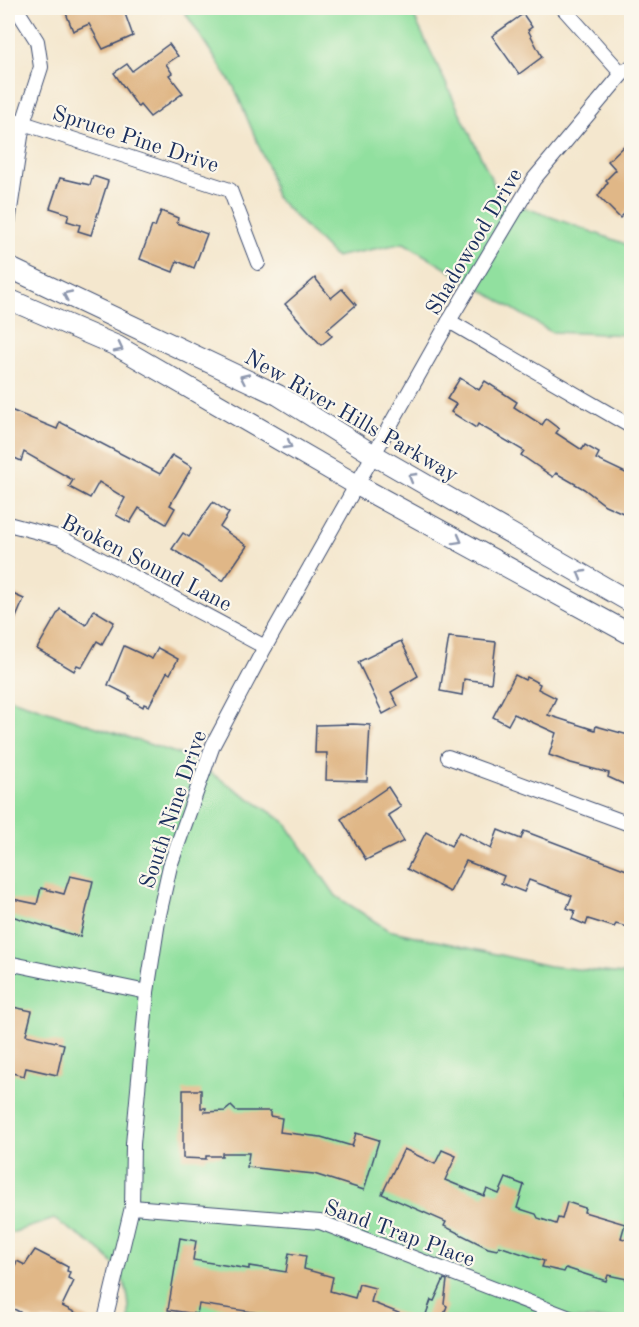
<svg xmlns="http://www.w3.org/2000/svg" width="639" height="1327" font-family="'Old Standard TT',serif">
<rect width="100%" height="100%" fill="#fbf7ec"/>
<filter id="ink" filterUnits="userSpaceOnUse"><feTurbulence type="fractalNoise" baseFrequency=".0167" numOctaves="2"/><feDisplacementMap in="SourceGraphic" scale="12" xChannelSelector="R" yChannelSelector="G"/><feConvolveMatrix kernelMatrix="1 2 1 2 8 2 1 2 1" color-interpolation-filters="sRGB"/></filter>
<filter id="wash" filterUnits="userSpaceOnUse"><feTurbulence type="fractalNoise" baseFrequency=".008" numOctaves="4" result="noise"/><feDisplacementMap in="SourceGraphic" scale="24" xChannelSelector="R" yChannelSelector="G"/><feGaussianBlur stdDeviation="1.35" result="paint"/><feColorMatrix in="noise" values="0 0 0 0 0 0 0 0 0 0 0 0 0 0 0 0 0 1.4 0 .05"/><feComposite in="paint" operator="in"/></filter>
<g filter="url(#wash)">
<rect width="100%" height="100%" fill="#f4e7ce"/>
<!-- grass -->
<g fill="#91e09f" stroke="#56887e" stroke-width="1.5">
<polygon points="182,8 410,8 501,199 628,245 631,242 631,335 551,332 404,243 335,257 276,197 269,170 234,87"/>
<path d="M8,698l177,58 99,65 52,75 52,34 161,36 82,9v344h-502c3,-57 -33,-71 -75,-100l-46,15z"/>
</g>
<g id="blocks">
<!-- building -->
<g fill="#e0b787">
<polygon points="64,8 123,8 133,36 103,49 89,24 73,31"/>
<polygon points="523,14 532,27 528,30 542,57 519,74 492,36"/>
<polygon points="169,44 178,56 166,64 172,73 169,75 183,93 150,117 140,105 138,107 114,73 127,64 132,71"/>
<polygon points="632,138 632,206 620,218 598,196 608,182 606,180 616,170 608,161"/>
<polygon points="93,176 108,181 91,235 78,231 80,225 67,221 69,214 50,208 60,178 90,185"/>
<polygon points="161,211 178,218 177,223 207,234 194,268 177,261 173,272 140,259 152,226 155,227"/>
<polygon points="315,278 331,298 342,289 356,305 327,330 332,336 321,345 285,304"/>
<polygon points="460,378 479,390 485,381 517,402 514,407 542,425 546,419 559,429 556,433 582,450 585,445 599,453 596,459 632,476 632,517 605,505 584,489 556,473 553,477 521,455 524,451 478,424 476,428 451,412 456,404 447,399"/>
<polygon points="8,409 57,429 60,422 160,474 172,455 192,467 170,505 175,508 166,524 139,508 130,523 116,515 125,498 99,482 90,498 69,487 73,480 24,452 21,461 8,455"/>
<polygon points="213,502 229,513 220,527 247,546 223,581 172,549 183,533 189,537"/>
<polygon points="8,592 24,599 8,636"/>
<polygon points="60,609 86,625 94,610 114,622 102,644 97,641 82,667 77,665 74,671 37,649"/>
<polygon points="449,637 496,642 491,683 464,679 462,695 440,691"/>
<polygon points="401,641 418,676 391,692 398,706 383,714 358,662"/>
<polygon points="124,646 152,659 158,648 178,659 170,674 167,672 149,706 144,704 143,707 129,699 130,696 108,685"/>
<polygon points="515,675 525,680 527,677 540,684 538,689 556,698 548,715 595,730 596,726 632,736 632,788 608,777 609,773 571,763 549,755 556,733 514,714 508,725 493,717"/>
<polygon points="353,724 370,725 367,781 326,780 327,753 315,753 316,725"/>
<polygon points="388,787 401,807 388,815 404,841 366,860 341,819"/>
<polygon points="498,830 521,839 524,831 632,872 632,916 628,927 616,924 614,927 588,919 586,925 572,919 575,911 567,908 572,896 529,880 524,892 501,883 504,876 466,861 450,892 407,869 426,832 451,846 459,832 491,849"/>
<polygon points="70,876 93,881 80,937 8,915 8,898 37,904 41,888 64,894"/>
<polygon points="13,1007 32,1011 26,1035 64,1044 57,1075 26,1068 24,1076 8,1072 8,1033"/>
<polygon points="183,1090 201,1090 201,1108 206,1108 205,1112 225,1111 231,1106 236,1111 270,1111 270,1116 282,1118 280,1132 321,1137 352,1146 356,1133 379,1140 364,1190 314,1174 247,1167 249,1153 222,1153 222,1156 206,1156 206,1159 183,1158"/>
<polygon points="404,1149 435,1164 442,1150 456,1156 445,1180 484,1196 487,1189 499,1194 506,1178 524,1185 517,1208 536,1214 538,1218 556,1224 558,1218 562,1219 567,1202 585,1208 584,1212 625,1224 621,1238 632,1241 632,1280 608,1275 606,1281 566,1268 564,1272 542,1267 544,1261 499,1246 497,1250 488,1248 444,1226 446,1222 382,1194"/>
<polygon points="180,1238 196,1241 193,1260 249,1269 249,1266 286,1272 289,1253 306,1256 304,1269 333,1277 330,1291 355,1298 359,1284 375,1288 371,1302 416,1320 279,1320 279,1316 199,1304 197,1314 168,1310"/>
<polygon points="35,1250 68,1267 67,1271 70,1272 68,1278 74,1281 62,1306 90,1320 35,1320 8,1306 8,1282 17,1261 25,1265"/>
<polygon points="444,1279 447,1280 444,1304 447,1306 442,1320 424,1320 431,1300 434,1301"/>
</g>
</g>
</g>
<g filter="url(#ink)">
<use href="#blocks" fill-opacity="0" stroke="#3c4b6f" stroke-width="1.5"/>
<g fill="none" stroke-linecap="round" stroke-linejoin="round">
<defs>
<g id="street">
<polyline points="563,8 622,74"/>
<polyline points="8,121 23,123 41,67 37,41 16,8"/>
<polyline points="8,223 23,123 230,190 258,263"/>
<polyline points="449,321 632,427"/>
<polyline points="8,524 61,538 265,647"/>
<polyline points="448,757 632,825"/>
<polyline points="8,963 147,992"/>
<polyline points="132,1207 320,1222 575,1320"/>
<polyline points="105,1320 132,1207 133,1144 147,992 159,915 170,866 213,745 265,647 449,321 534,179 622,74 632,66"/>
</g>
<g id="secondary">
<polyline points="8,267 278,395 374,455 632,603"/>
<polyline points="8,299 117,346 357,485 632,635"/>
</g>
</defs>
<!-- street casing -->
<use href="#street" stroke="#3c4b6f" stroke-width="16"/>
<!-- secondary casing -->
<use href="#secondary" stroke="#3c4b6f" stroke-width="22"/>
<!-- street -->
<use href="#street" stroke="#fff" stroke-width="14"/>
<!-- secondary -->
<use href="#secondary" stroke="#fff" stroke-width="20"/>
</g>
<!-- one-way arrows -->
<defs><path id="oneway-chevron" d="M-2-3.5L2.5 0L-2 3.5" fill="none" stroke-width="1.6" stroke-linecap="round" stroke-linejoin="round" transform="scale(1.5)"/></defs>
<g stroke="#8d97ae">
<use href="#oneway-chevron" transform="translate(67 295) rotate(-155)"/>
<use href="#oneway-chevron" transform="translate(119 348) rotate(27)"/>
<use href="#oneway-chevron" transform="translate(244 378) rotate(-155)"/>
<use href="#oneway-chevron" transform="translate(288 445) rotate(30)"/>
<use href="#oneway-chevron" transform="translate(412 477) rotate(-150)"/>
<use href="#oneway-chevron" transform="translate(458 540) rotate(29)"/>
<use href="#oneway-chevron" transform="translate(581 574) rotate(-150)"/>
</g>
</g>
<g text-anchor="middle" stroke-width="4.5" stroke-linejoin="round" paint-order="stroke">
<!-- street labels -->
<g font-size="22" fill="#1b2f5e" stroke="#fbf7ec">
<text transform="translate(136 138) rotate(18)" y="8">Spruce Pine Drive</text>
<text transform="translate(473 241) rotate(-59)" y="8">Shadowood Drive</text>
<text transform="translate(352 415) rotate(30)" y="8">New River Hills Parkway</text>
<text transform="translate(147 562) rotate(27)" y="8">Broken Sound Lane</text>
<text transform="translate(172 809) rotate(-71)" y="8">South Nine Drive</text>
<text transform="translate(400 1232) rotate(20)" y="8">Sand Trap Place</text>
</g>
</g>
<!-- margin -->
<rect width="639" height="1327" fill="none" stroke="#fbf7ec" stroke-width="30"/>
</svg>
